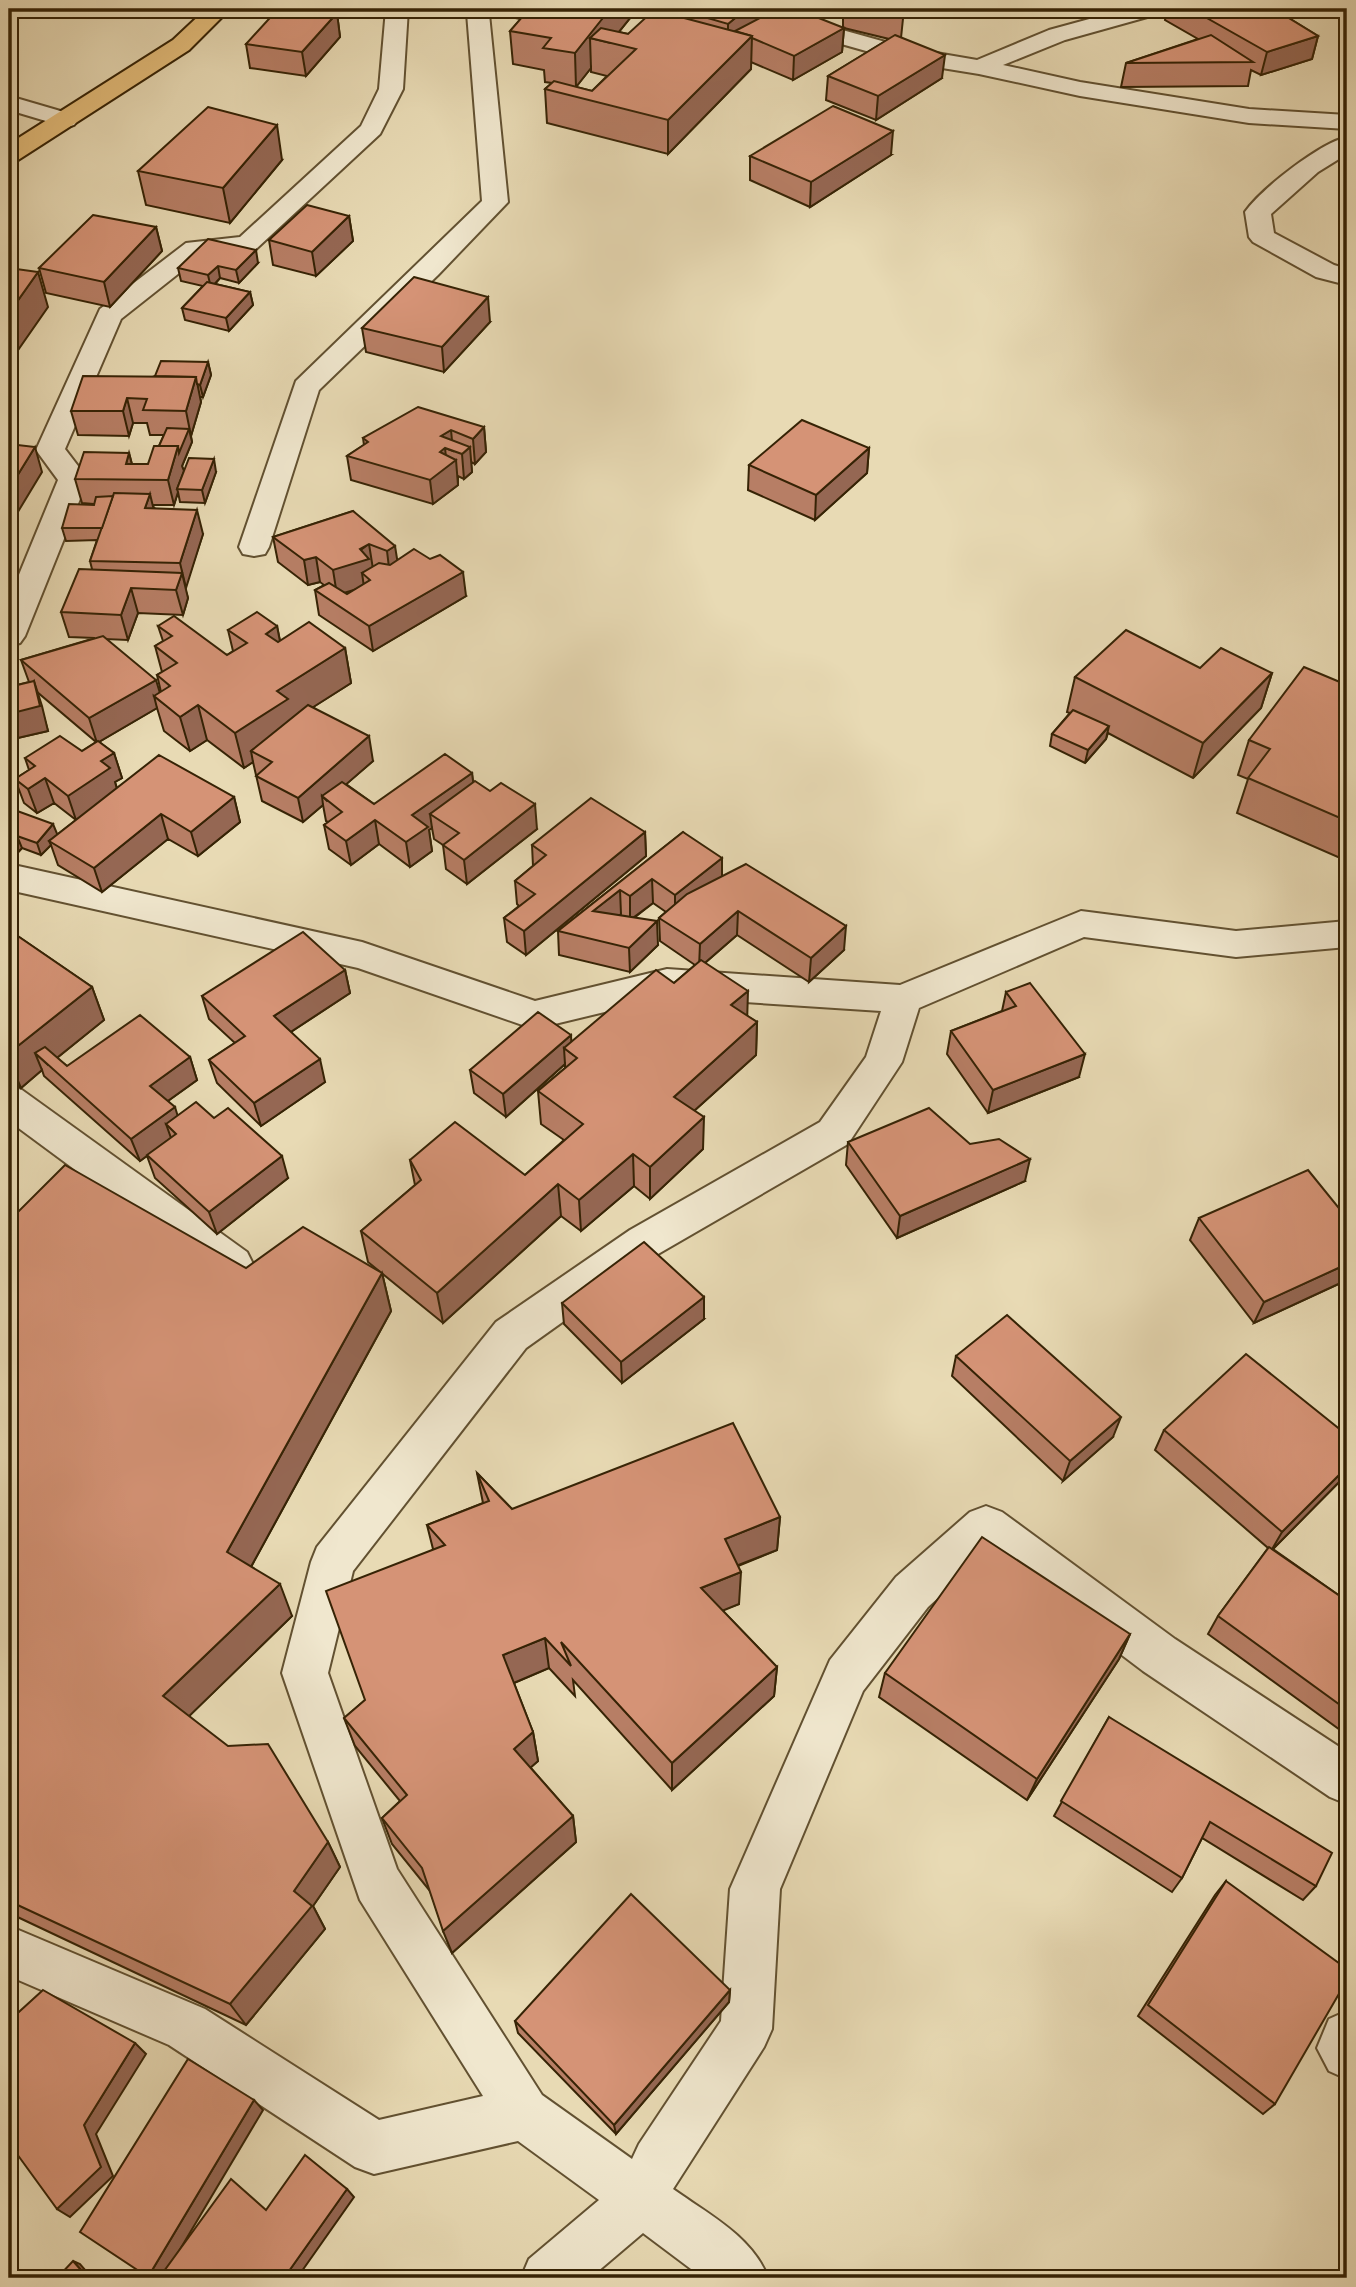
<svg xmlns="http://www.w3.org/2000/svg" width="1356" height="2287" font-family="'Libre Bodoni',serif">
<rect width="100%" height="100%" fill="#e8dab4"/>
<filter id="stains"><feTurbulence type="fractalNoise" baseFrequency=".00286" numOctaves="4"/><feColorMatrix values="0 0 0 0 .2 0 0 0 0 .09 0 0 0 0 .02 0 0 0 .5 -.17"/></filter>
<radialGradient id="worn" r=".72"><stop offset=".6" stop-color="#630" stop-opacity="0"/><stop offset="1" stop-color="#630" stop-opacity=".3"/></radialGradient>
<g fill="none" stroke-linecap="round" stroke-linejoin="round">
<defs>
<g id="minor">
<polygon points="386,9 408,9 403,89 380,134 256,249 202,255 121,319 65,449 88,479 25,636 20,643 9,646 9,599 58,480 36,450 100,309 186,243 240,237 361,126 379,89"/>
<polygon points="470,9 493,9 489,14 508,202 438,275 319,390 269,547 265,554 254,556 243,554 239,547 296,381 482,201 467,13"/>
<polygon points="732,9 767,9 907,48 977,60 1049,30 1126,9 1161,9 1158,14 1065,40 1003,65 1080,82 1249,109 1347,115 1347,129 1249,123 1080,96 979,74 905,62 735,14"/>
<polygon points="9,96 74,115 78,120 74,125 66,127 9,110"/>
<path d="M1347,137v17l-29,18 -47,42 3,19 60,32 13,4v16l-31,-8 -63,-35 -4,-5 -4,-25c16,-23 75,-69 102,-75z"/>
<path d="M9,864l353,78 173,59 132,-32 233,16 181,-74 155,20 111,-10v26l-111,10 -152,-20 -165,71 -17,54 -54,82 -190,110 -132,94 -173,223 -25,102 69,196 145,226 90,64 7,-15 82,-123 9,-132 100,-229 66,-83 74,-65 16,-6 16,6 173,127 172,113v52l-17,-7 -187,-126 -156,-118 -59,54 -65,84 -83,198 -8,140 -8,18 -91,142c35,25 80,48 95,89h-65l-60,-45 -53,45h-69l8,-19 70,-59 -81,-59 -144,33 -19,-7 -186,-122 -160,-69v-50l196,83 174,111 104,-24 -123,-196 -78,-227 29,-111 6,-15 179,-225 134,-92 190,-108 46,-65 15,-46 -214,-14 -133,32 -176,-61 -349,-78z"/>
<polygon points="9,1086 22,1090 247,1252 253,1264 247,1276 233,1281 219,1276 9,1121"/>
<polygon points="1347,2011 1347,2079 1329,2071 1317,2048 1329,2019"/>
</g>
<polygon id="major" points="206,9 230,9 189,50 18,160 9,162 9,144 173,40"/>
</defs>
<!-- minor casing -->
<use href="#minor" stroke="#625131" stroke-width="4"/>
<!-- major casing -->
<use href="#major" stroke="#362305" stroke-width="4"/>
<!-- minor -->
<use href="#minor" fill="#f0e7ce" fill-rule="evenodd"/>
<!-- major -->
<use href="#major" fill="#e4bd7a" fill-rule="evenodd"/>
</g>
<!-- wall -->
<g fill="#b77e65" stroke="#362305" stroke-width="2" fill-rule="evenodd">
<path d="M508,9h123v8l-12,15 9,2 55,-17v-6l3,-2h74v9l83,10v-11l-32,-8h93l-3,29 41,40 -66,42 -50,-20 2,-24 61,-37 -45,-11 -2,24 -49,28 -42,-18v7l-83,85 -121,-31 -2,-34 7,-6 -7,-1 -1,-12 -31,-6 -3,-33 11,-12 -12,-2zM591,68v4l16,4 -15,15 -16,-4z"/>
<polygon points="1167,9 1274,9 1318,36 1312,59 1261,75 1251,70 1248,86 1121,87 1126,63 1198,39 1165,20"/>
<polygon points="337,13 340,37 306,76 250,68 246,44"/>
<polygon points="891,155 810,207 750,180 750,156"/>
<polygon points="282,160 230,223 146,205 138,171"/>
<polygon points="349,216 353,241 316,276 273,265 269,240"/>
<polygon points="156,227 162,251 110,307 46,293 39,268"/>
<polygon points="258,263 239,283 220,278 215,284 250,292 253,305 229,331 185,320 182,308 203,286 181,281 178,268"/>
<polygon points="490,322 444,372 366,352 362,328"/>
<polygon points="208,362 211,375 203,397 200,397 201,402 191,436 192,442 182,466 184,471 216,472 205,503 180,502 178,492 174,505 153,505 154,508 203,534 185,588 188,598 183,615 138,613 128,640 106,639 160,692 161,692 157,675 162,672 155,646 163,641 158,626 227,655 233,651 228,630 277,626 280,641 345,648 351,683 313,707 373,761 346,784 374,804 472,773 473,782 537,829 467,884 446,869 443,845 434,839 432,828 429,830 432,851 410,867 379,844 351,865 329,849 324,825 328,822 326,821 323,805 303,822 262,801 253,762 244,768 207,740 190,751 164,731 157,708 99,742 114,753 122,778 115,782 117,788 234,797 240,822 198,856 168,839 102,892 58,865 51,845 41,855 22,848 10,861 9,861 9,808 57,835 76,820 54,803 37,813 24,803 15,779 29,770 25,758 82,751 96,742 37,692 48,731 9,740 9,687 29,682 21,660 95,638 69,637 61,612 92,569 90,561 97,540 66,541 62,528 94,504 82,503 75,479 129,453 132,464 148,464 159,446 164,435 150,435 147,423 133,423 129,436 78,435 71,411 155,376"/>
<polygon points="484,427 486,452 475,464 471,462 472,472 464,479 458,476 458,485 433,504 351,480 347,456 364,445 363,438"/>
<polygon points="869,448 867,473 815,520 748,490 749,465"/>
<polygon points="353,511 397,560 466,596 373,651 319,615 315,590 324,585 320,582 308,585 278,562 273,537"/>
<polygon points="1200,668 1272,673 1261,708 1193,778 1108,733 1106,739 1085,763 1050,746 1052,734 1070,713 1067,712 1075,677"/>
<polygon points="1347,685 1347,861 1237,813 1248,779 1238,775 1249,740"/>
<polygon points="645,832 646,856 526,955 507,942 504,918 519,906 517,904 515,881 533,866 532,845"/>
<polygon points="683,832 722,876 844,950 809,982 737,935 705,963 747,1016 757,1022 756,1055 694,1111 703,1149 650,1199 634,1186 581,1231 561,1216 443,1323 368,1262 361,1231 415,1185 410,1160 525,1175 564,1140 541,1124 538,1091 565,1068 565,1064 506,1117 474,1093 470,1070 571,1042 674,983 695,965 660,941 659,918 666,912 653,903 634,918 658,945 630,972 559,955 558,931"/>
<polygon points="9,930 92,987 104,1020 57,1058 67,1066 190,1057 197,1080 168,1101 178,1116 214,1118 288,1178 217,1234 155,1178 147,1156 140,1161 44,1076 42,1070 21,1088 9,1079"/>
<polygon points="345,970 350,993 291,1032 325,1082 261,1126 217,1083 209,1060 235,1043 209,1019 202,996"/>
<polygon points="1006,992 1079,1077 988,1113 947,1054 951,1031 1002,1011"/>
<polygon points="848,1142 970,1144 1025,1181 897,1238 846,1165"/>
<polygon points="9,1212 246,1268 382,1273 391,1311 251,1567 292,1616 189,1716 328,1842 340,1867 313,1906 325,1929 246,2025 9,1913"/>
<polygon points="1199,1218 1347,1218 1347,1280 1254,1323 1190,1240"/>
<polygon points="562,1303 704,1319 622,1383 564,1324"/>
<polygon points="956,1356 1113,1437 1063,1481 952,1376"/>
<polygon points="1164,1430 1347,1435 1347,1474 1273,1549 1347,1601 1347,1735 1208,1634 1218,1616 1268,1548 1155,1450"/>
<polygon points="477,1473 512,1509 780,1517 777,1550 738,1566 739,1604 722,1610 777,1667 774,1696 672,1790 573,1680 575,1696 549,1668 514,1683 533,1732 538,1761 530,1767 573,1816 576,1842 452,1953 430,1891 392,1844 382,1818 400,1801 355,1746 344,1718 365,1700 433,1549 427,1525 483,1503"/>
<polygon points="1130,1634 1119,1659 1027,1800 879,1697 885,1673"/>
<polygon points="1109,1717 1316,1886 1303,1900 1202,1838 1182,1878 1172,1892 1054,1816"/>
<polygon points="1226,1881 1275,2104 1263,2114 1138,2016 1215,1895"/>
<polygon points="730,1990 729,2002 616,2134 518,2033 515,2021"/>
</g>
<!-- shaded-wall -->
<g fill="#956753" stroke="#362305" stroke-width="2">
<polygon points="609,9 631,9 631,17 610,43 590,38 591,68 576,87 575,53"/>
<polygon points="746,9 760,9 760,20 728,47 728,24"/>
<polygon points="337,13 340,37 306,76 302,52"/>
<polygon points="844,28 842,52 793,80 794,56"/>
<polygon points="752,36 751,69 668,154 668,120"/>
<polygon points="1318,36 1312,59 1261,75 1267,52"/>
<polygon points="945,55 942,78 876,120 878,96"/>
<polygon points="277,125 282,160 230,223 223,188"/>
<polygon points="893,131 891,155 810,207 811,182"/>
<polygon points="349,216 353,241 316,276 312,252"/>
<polygon points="156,227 162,251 110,307 104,282"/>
<polygon points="256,250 258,263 239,283 236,270"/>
<polygon points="218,266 220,278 211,288 208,275"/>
<polygon points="38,272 48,307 9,363 9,313"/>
<polygon points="250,292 253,305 229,331 226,318"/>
<polygon points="488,297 490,322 444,372 442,347"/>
<polygon points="208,362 211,375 203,397 200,385"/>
<polygon points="196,377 201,402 191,436 186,411"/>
<polygon points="127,398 133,423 129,436 123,411"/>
<polygon points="484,427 486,452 475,464 473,439"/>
<polygon points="189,429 192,442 182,466 184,471 177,489 178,492 174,505 168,480 178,446"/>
<polygon points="451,430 453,451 445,448 447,466 456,460 458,485 433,504 430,480 440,452 441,436"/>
<polygon points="35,447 42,472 10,525 9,520 9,489"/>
<polygon points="470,447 472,472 464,479 462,454"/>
<polygon points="869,448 867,473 815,520 816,495"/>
<polygon points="129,453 135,477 126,464"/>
<polygon points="214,459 216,472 205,503 202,490"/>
<polygon points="150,494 156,519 145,508"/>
<polygon points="197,510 203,534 186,588 180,563"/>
<polygon points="369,544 373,569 362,573 364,587 337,595 333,570"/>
<polygon points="395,546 399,571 390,576 387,551"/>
<polygon points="316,557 320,582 308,585 304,560"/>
<polygon points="463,572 466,596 373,651 369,626"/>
<polygon points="182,573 188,598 183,615 176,590"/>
<polygon points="131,588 138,613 128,640 121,615"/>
<polygon points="277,626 284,662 266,634"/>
<polygon points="345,648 351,683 293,720 251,751 253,762 244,768 235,733 277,691"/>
<polygon points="1272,673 1261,708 1193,778 1203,743"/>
<polygon points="156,680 163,703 154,696 157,708 97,743 89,718"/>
<polygon points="34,681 42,706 48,731 9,740 9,714"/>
<polygon points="198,705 207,740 190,751 180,717"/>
<polygon points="1109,726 1106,739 1085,763 1088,750"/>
<polygon points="369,736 373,761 327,801 322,796 323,805 303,822 298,798"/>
<polygon points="114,753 122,778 115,782 118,793 76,820 68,796 101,761"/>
<polygon points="472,773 475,797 430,814 432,828 429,830 432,851 410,867 406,842 412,815"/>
<polygon points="45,778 54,803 37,813 28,789"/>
<polygon points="234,797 240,822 198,856 191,832"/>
<polygon points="535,804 537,829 467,884 464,860"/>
<polygon points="161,814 168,839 102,892 94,868"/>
<polygon points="375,820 379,844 351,865 346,841"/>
<polygon points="53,824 58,836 49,841 51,845 41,855 37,843"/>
<polygon points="645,832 646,856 526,955 524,931"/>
<polygon points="17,836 22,848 10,861 9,858 9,845"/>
<polygon points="722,858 722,882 675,919 675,895"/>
<polygon points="652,879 653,903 630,920 630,896"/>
<polygon points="620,890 621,914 594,935 593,911"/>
<polygon points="738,911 737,935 699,968 700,944"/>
<polygon points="657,921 658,945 630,972 629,948"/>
<polygon points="846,926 844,950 809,982 811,958"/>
<polygon points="345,970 350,993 280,1039 274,1016"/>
<polygon points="92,987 104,1020 48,1065 35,1053 42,1070 21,1088 9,1060 9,1053"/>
<polygon points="748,991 747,1024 731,1005"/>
<polygon points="757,1022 756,1055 674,1129 674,1097"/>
<polygon points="571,1035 572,1054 564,1048 565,1064 506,1117 503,1094"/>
<polygon points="1085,1054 1079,1077 988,1113 993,1090"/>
<polygon points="190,1057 197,1080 158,1108 150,1086"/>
<polygon points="320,1059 325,1082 261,1126 254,1103"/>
<polygon points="175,1107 182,1130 166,1124 171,1138 140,1161 131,1139"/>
<polygon points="704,1117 703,1149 650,1199 650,1167"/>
<polygon points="633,1154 634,1186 581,1231 579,1200"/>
<polygon points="282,1156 288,1178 217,1234 209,1212"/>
<polygon points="1030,1159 1025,1181 897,1238 900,1216"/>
<polygon points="558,1184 561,1216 443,1323 437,1293"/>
<polygon points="1347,1264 1347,1280 1254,1323 1264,1302"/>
<polygon points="382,1273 391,1311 241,1585 227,1552"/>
<polygon points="704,1297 704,1319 622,1383 621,1362"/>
<polygon points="1121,1417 1113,1437 1063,1481 1070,1461"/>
<polygon points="1347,1467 1347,1474 1271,1551 1282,1532"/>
<polygon points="780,1517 777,1550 723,1571 725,1539"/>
<polygon points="741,1572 739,1604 700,1620 701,1588"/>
<polygon points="280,1584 292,1616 180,1725 163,1696"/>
<polygon points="1130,1634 1119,1659 1027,1800 1037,1779"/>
<polygon points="545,1638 549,1668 509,1685 503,1655"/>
<polygon points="777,1667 774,1696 672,1790 672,1763"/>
<polygon points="533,1732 538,1761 520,1777 514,1749"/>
<polygon points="573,1816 576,1842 452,1953 443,1931"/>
<polygon points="328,1842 340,1867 313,1906 325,1929 246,2025 230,2004 294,1891"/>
<polygon points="730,1990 729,2002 616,2134 614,2125"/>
<polygon points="135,2043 146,2054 96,2134 113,2176 70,2217 57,2209 84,2125"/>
<polygon points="254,2100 263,2110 163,2278 150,2278 148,2277"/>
<polygon points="347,2189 354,2197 297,2278 284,2278"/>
<polygon points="9,2219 15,2222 9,2234"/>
<polygon points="73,2261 80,2264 92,2278 88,2278"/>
</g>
<!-- building -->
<g fill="#d59376" stroke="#362305" stroke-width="2">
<polygon points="278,9 312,9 337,13 302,52 246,44"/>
<polygon points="529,9 610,9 575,53 543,48 551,38 510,31"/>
<polygon points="686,9 746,9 728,24 683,11"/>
<polygon points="777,9 796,9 844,28 794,56 752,38 752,36 735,31"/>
<polygon points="1191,9 1274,9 1318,36 1267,52"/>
<polygon points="654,10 752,36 668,120 545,89 554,81 592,91 636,49 590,38 601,28 628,34"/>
<polygon points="895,35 945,55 878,96 828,76"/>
<polygon points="1211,35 1253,62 1126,63"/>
<polygon points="833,106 893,131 811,182 750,156"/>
<polygon points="208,107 277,125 223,188 138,171"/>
<polygon points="307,205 349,216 312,252 269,240"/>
<polygon points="93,215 156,227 104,282 39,268"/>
<polygon points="208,239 256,250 236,270 218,266 208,275 178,268"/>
<polygon points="9,268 38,272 9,313"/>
<polygon points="414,277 488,297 442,347 362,328"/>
<polygon points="207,282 250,292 226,318 182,308"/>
<polygon points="161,361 208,362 200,385 197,384 196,377 155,376"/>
<polygon points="83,376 196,377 186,411 143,410 147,399 127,398 123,411 71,411"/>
<polygon points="418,407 484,427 473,439 451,430 441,436 470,447 462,454 445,448 440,452 456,460 430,480 347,456 368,442 363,438"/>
<polygon points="802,420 869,448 816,495 749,465"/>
<polygon points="167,428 189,429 179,453 178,446 159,446"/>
<polygon points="9,444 35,447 9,489"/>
<polygon points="154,446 178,446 168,480 75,479 84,452 129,453 126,464 148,464"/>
<polygon points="189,458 214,459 202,490 177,489"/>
<polygon points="114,493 150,494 145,508 197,510 180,563 90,561"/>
<polygon points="113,496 102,528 62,528 69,504 94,505 96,497"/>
<polygon points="353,511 395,546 387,551 369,544 360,549 369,559 333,570 316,557 304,560 273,537"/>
<polygon points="414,549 430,559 440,555 463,572 369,626 315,590 329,583 347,594 370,580 362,573 379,563 390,565"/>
<polygon points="79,569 182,573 176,590 131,588 121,615 61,612"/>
<polygon points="257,612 277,626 266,634 278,642 309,622 345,648 277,691 288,699 235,733 198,705 180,717 154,696 170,686 157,675 177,663 155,646 172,636 158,626 174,616 227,655 247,643 228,630"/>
<polygon points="1126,630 1200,668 1221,648 1272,673 1203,743 1075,677"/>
<polygon points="103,636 156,680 89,718 21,660"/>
<polygon points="1304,667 1347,685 1347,821 1248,778 1270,749 1249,740"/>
<polygon points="34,681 40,706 9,714 9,687"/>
<polygon points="308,705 369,736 298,798 256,776 272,762 251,751"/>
<polygon points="1073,710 1109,726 1088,750 1052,734"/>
<polygon points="60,736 82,751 98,741 114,753 101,761 110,768 68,796 45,778 28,789 15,779 35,766 25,758"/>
<polygon points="445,754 472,773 412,815 428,827 406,842 375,820 346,841 324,825 342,812 322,796 342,782 374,804"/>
<polygon points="159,755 234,797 191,832 161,814 94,868 49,841"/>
<polygon points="475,781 490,791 501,783 535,804 464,860 443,845 459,833 430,814"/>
<polygon points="591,798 645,832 524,931 504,918 535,894 515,881 546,855 532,845"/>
<polygon points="9,808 53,824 37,843 17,836 9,845"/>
<polygon points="683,832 722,858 675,895 652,879 630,896 620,890 593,911 657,921 629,948 558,931"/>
<polygon points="746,864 846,926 811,958 738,911 700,944 659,918 687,894"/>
<polygon points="9,930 92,987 9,1053"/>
<polygon points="303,932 345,970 274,1016 320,1059 254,1103 209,1060 245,1036 202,996"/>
<polygon points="701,960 748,991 731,1005 757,1022 674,1097 704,1117 650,1167 633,1154 579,1200 558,1184 437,1293 361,1231 421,1180 410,1160 455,1122 525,1175 583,1124 538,1091 577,1058 564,1048 656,970 674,983"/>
<polygon points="1030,983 1085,1054 993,1090 951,1031 1016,1006 1006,992"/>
<polygon points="538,1012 571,1035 503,1094 470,1070"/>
<polygon points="140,1015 190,1057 150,1086 175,1107 131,1139 35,1053 45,1047 67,1066"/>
<polygon points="196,1102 214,1118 228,1108 282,1156 209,1212 147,1155 176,1134 166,1124"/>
<polygon points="929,1108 970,1144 999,1139 1030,1159 900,1216 848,1142"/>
<polygon points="65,1165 246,1268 303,1227 382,1273 227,1552 280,1584 163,1696 228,1746 268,1744 328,1842 294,1891 312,1906 230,2004 9,1901 9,1212 16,1214"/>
<polygon points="1308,1170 1347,1218 1347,1264 1264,1302 1199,1218"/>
<polygon points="644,1242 704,1297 621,1362 562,1303"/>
<polygon points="1007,1315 1121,1417 1070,1461 956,1356"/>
<polygon points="1246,1354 1347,1435 1347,1467 1282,1532 1164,1430"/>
<polygon points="733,1423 780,1517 725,1539 741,1572 701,1588 777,1667 672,1763 561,1642 571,1666 545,1638 503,1655 533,1732 514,1749 573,1816 443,1931 422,1868 382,1818 407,1795 344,1718 365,1700 326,1591 445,1545 427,1525 489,1501 477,1473 512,1509"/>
<polygon points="982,1537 1130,1634 1037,1779 885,1673"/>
<polygon points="1269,1547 1347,1601 1347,1710 1218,1616"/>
<polygon points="1109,1717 1332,1853 1316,1886 1210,1822 1182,1878 1061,1801"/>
<polygon points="1226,1881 1347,1969 1347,1980 1275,2104 1148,2005"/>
<polygon points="631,1894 730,1990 614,2125 515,2021"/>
<polygon points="43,1990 135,2043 84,2125 101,2167 57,2209 9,2143 9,2021"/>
<polygon points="188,2059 254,2100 148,2277 80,2232"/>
<polygon points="305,2155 347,2189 284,2278 159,2278 231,2179 266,2210"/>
<polygon points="73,2261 88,2278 57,2278"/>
</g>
<!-- margin -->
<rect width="1356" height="2287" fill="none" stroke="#e8dab4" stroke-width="35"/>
<rect x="10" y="10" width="1335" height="2266" fill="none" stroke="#362305" stroke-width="3.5"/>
<rect x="18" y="18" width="1321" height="2252" fill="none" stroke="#362305" stroke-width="2"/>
<rect width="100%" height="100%" filter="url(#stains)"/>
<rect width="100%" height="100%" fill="url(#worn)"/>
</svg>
